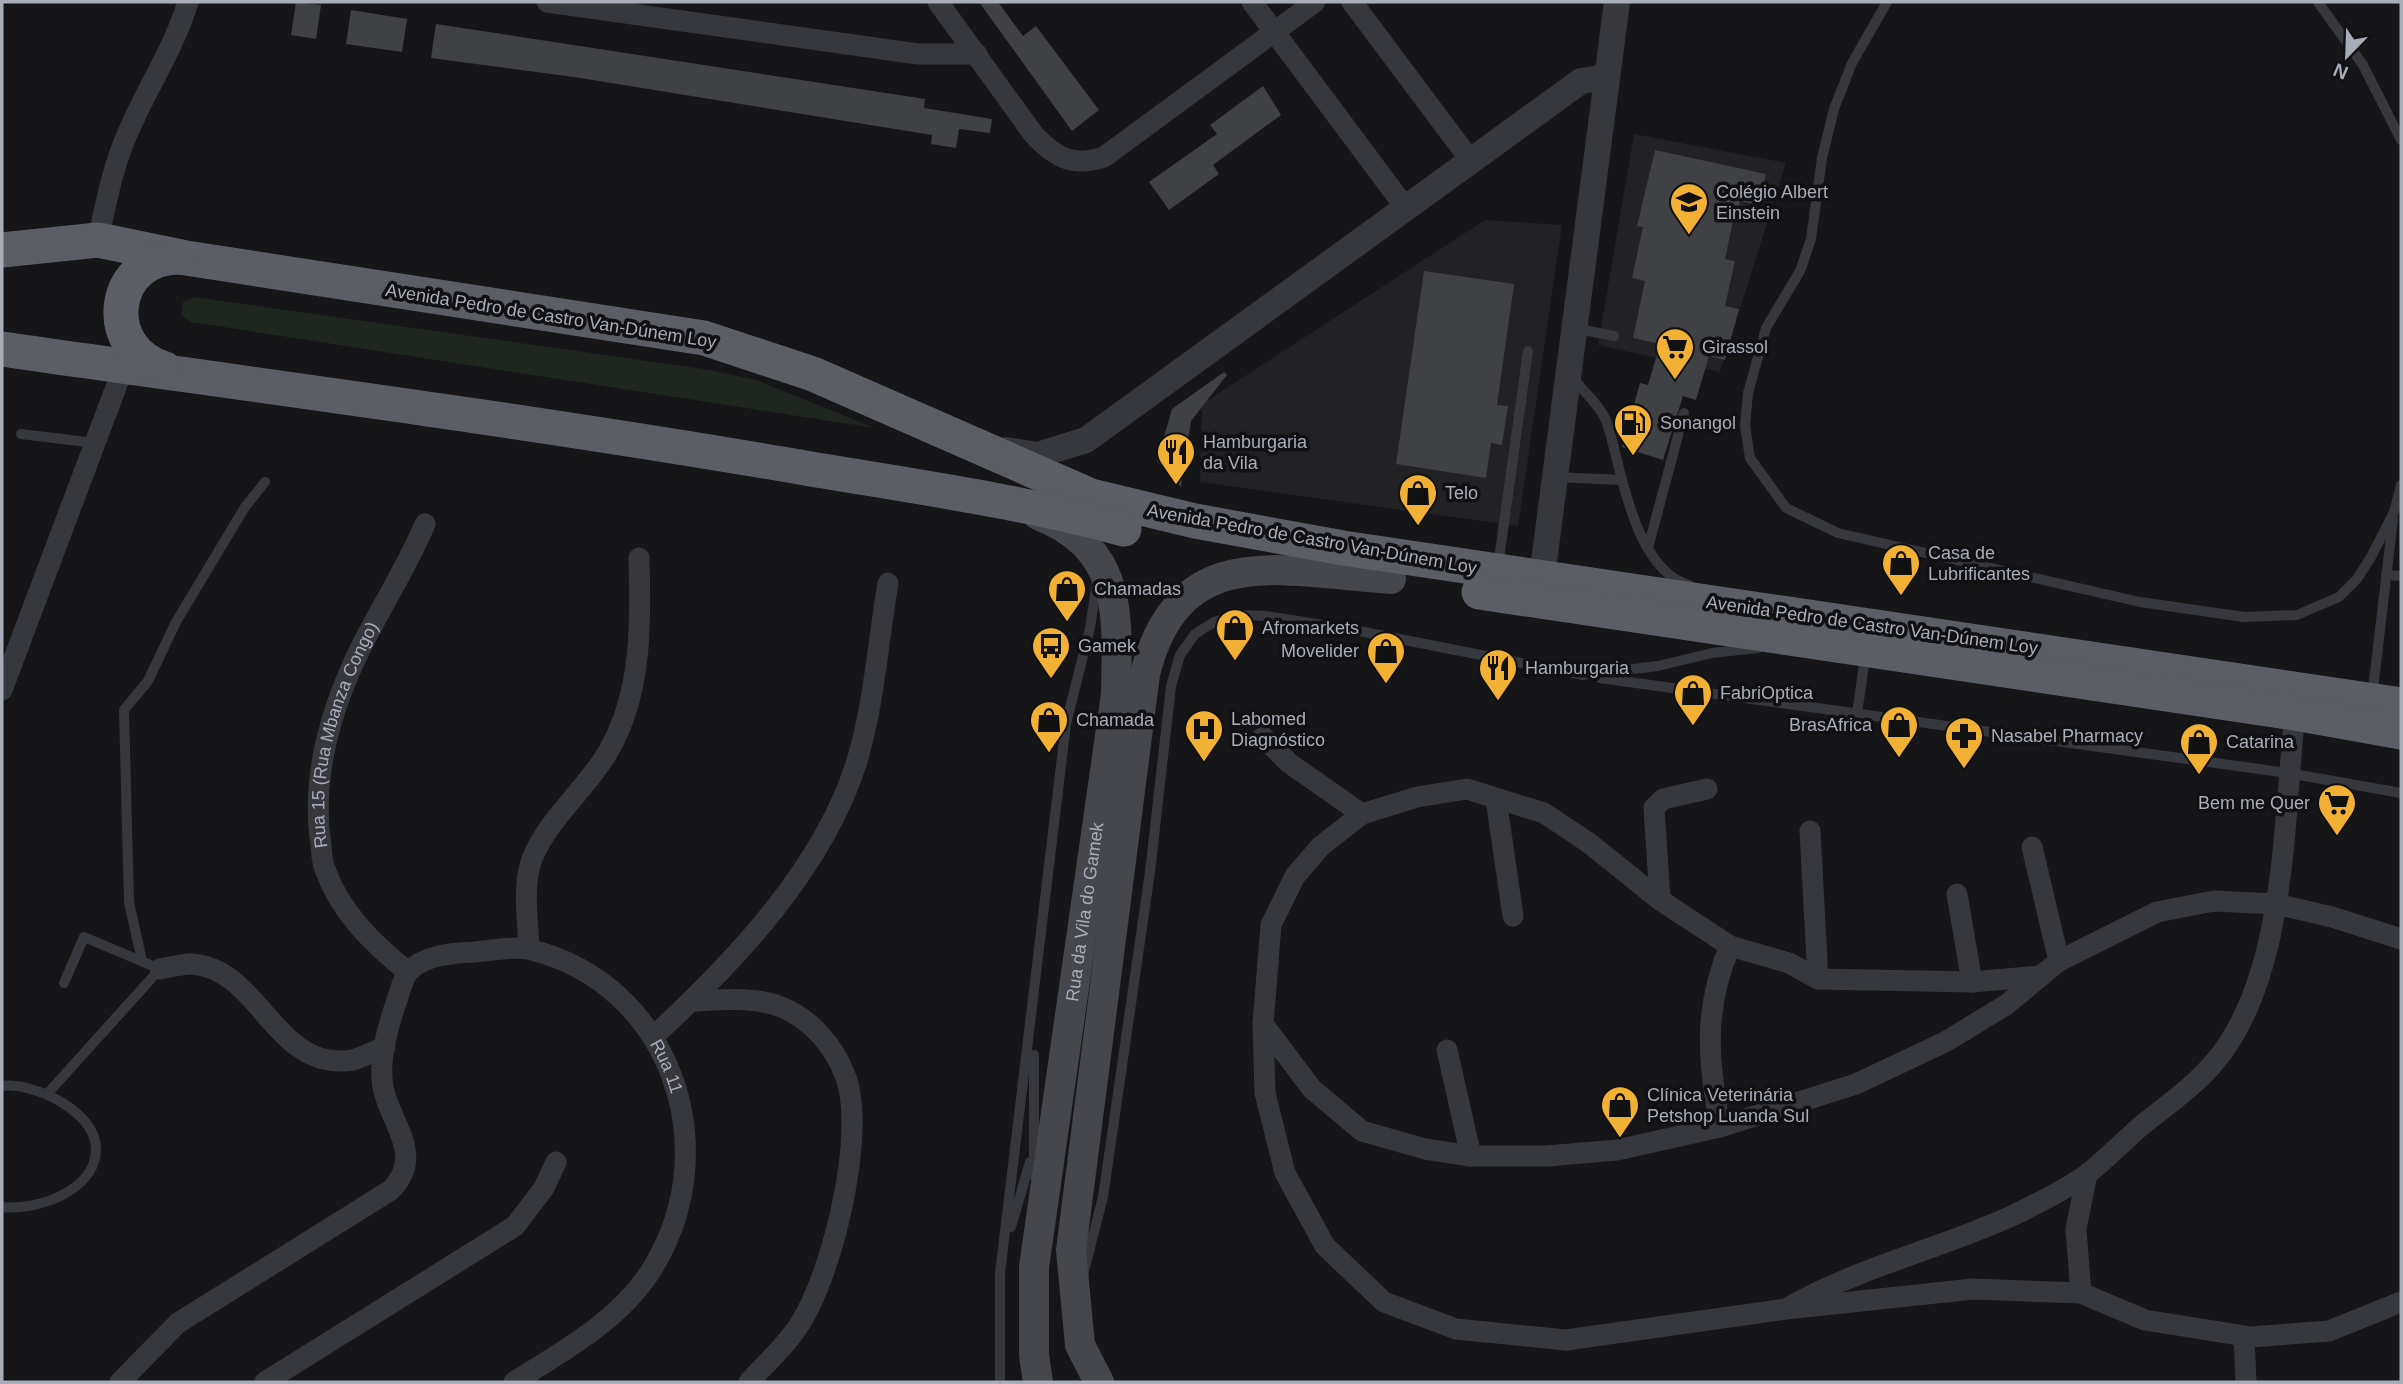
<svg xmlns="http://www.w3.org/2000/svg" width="2403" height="1384" font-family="Helvetica,sans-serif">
<rect width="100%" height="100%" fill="#161618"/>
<!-- built -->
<g fill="#222225">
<polygon points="1634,134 1786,163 1720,372 1598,345"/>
<polygon points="1485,220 1562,225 1518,526 1200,482 1202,404"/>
</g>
<!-- green -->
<polygon fill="#1e261f" points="194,297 711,370 756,380 875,428 191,322 181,315 183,302"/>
<!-- building -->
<g fill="#404145">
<polygon points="296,2 321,5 316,39 291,35"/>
<polygon points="979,2 998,2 1023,36 1036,26 1099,110 1072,131"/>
<polygon points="351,10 407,19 402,52 346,44"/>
<polygon points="436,24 925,99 924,108 992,119 990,133 959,129 956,148 931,144 932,135 574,77 431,58"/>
<polygon points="1263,86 1281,115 1213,165 1219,174 1169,210 1149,182 1217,134 1210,125"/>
<polygon points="1655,150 1766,174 1759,205 1740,201 1737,217 1734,216 1725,259 1735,261 1725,306 1739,309 1725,360 1709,356 1696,400 1683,396 1663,460 1622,447 1640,383 1648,385 1660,344 1633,338 1645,281 1632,278 1643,227 1637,226"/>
<polygon points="1424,271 1514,284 1497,405 1508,406 1502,445 1491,443 1486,478 1396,464"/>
<polygon points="1224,372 1227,375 1191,421 1181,487 1157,461 1172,409"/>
</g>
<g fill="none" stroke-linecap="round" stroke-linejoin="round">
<!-- service -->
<g stroke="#37383d" stroke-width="10">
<polyline points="1887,2 1852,63 1834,109 1822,158 1811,239 1800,271 1766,328 1748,393 1745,426 1750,458 1786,508 1838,533 2140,602 2244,617 2297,615 2339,597 2357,579 2371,557 2394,512 2401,485"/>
<polyline points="2318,2 2363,65 2401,140"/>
<polyline points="1574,328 1614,336"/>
<path d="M1573,378c11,15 29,28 35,48 14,46 27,144 81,159"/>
<polyline points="21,434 95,443"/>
<polyline points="1555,477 1621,480"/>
<polyline points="1648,548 1684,413"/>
<polyline points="1498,566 1528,351"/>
<polyline points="2386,575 2401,576"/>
<polyline points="1600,678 2288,773 2401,793"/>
<polyline points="2372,698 2393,519"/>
<polyline points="1857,713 1866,652"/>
<polyline points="142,961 129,902 124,710 148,681 176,622 245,507 265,482"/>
<polyline points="1034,1055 1034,1176"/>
<path d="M2,1086c32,-4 96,26 94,65 -2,41 -61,60 -94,56"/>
<polyline points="48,1093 160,969 84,937 64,983"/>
<polyline points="1011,1227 1030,1162"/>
<polyline points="1083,1275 1103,1197 1150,872 1171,686 1180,655 1195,634 1214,622 1240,615 1266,616 1354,630 1583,675 1658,666 1712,653 1758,648"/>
<polyline points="1000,1382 1000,1273 1066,724 1090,628 1097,581"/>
</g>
<!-- minor -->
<g stroke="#37383d" stroke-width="21">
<polyline points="547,2 918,54 977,54"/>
<path d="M938,2l96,133c22,23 39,32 70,22l211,-155"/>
<polyline points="1252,2 1405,207"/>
<polyline points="1352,2 1471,161"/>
<path d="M98,240c8,-37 15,-75 31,-110 19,-44 45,-82 59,-128"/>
<polyline points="2,690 124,366"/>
<polyline points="1263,737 1289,763 1362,814"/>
<polyline points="1496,799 1513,916"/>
<polyline points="1810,831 1818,979"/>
<polyline points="2032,847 2059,961"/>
<polyline points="1957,894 1972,982"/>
<polyline points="1660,900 1654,808 1663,799 1707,789"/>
<path d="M529,949c-1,-29 -7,-63 3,-90 16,-41 56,-71 77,-109 33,-57 32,-128 30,-192"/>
<path d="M160,969c10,-2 22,-5 32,-5 67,5 81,101 153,97 12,0 28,-10 40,-14"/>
<path id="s1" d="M408,972c-35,-28 -68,-60 -83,-103 -4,-9 -3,-21 -5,-31 -8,-66 12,-132 41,-191 21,-42 46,-80 64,-123"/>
<polyline points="2041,976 1972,982 1818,979 1789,963 1730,946 1660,900 1589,843 1544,813 1467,789 1417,797 1362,814 1321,846 1295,876 1271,925 1263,1024 1265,1093 1285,1173 1325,1246 1384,1302 1456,1329 1566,1340 1786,1309 1973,1289 2081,1293 2145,1320 2251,1337 2329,1331 2401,1302"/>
<path d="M691,1001c28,-1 64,-5 90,6 29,11 53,39 64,68 22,56 -12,196 -44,247 -13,22 -35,41 -52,60"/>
<polyline points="1263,1024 1312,1089 1362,1131 1425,1149 1471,1156 1547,1156 1617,1150 1720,1127 1856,1084 1945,1042 2006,1005 2059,961 2157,912 2214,901 2276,904 2332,917 2401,939"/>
<path d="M654,1036c80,-74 170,-168 203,-275 17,-57 21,-119 31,-178"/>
<polyline points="1447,1050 1471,1156"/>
<path d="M1720,1127c-12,-66 -17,-118 10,-181"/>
<polyline points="2081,1293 2076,1229 2087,1174"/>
<path d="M1791,1306c73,-41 150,-57 225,-92 24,-12 53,-26 74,-42 17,-14 34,-31 51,-46 25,-20 51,-38 72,-62 74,-85 70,-243 82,-351"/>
<polyline points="2244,1336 2246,1382"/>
<path id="s2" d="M120,1382l58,-59 213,-133c37,-38 -7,-71 -9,-112 -2,-25 7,-55 15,-78 3,-8 6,-23 12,-29 16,-16 43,-18 65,-19 17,-1 41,-7 58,-2 138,35 193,195 123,314 -31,54 -90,86 -141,118"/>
<polyline points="265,1382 515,1226 544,1188 556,1162"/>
</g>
<!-- tertiary -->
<g stroke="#37383d" stroke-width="26">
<polyline points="1006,450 1038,455 1086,440 1581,81 1606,77"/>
<polyline points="1542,577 1617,2"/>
</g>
<!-- secondary -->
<g stroke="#45474d" stroke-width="30">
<path id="s3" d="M1038,1382l-4,-27v-88l82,-573c1,-78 9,-145 -78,-179"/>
<path d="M1099,1382l-19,-37 -9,-95 74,-576c34,-136 138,-102 246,-95"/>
</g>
<!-- trunk -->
<g stroke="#5b5e65" stroke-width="35">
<polyline points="2,250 98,240 186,258 704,338 813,374 1091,496 1195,521 1343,548 2401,705"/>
<path d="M2,349c260,37 521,71 780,115 114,20 230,35 342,65"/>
<path d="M165,369c-66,-20 -55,-112 14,-112"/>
<polyline points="1479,592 2295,713 2401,732"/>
</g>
</g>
<!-- icons -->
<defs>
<symbol id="university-pin" viewBox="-11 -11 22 30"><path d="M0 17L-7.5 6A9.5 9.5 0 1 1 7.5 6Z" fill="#f2b134" stroke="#111113"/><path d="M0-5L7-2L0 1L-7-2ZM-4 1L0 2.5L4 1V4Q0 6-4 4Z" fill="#111"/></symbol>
<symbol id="supermarket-pin" viewBox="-11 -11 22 30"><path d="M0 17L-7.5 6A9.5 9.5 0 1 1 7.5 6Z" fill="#f2b134" stroke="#111113"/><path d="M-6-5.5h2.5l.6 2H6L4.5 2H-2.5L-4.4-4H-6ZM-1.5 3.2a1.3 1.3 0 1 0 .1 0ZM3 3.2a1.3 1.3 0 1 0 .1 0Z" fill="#111"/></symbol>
<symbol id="fuel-pin" viewBox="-11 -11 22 30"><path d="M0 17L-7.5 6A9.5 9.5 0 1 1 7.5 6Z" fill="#f2b134" stroke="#111113"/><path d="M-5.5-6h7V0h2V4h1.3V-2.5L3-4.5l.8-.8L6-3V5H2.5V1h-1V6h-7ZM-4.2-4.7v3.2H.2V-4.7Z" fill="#111"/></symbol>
<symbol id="restaurant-pin" viewBox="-11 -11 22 30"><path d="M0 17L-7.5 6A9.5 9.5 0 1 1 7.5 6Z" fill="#f2b134" stroke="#111113"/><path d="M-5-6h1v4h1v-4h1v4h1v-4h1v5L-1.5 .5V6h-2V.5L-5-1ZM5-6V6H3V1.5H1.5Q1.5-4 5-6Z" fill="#111"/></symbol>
<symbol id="shop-pin" viewBox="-11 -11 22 30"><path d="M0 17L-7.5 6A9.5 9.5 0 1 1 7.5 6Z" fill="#f2b134" stroke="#111113"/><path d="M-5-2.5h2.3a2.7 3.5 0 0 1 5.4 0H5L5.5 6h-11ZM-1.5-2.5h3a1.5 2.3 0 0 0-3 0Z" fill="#111"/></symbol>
<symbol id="bus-pin" viewBox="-11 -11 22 30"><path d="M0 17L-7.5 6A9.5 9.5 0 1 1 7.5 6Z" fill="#f2b134" stroke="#111113"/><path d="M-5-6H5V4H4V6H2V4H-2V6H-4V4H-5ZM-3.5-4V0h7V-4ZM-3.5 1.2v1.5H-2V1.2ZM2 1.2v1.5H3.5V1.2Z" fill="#111"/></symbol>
<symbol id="hospital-pin" viewBox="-11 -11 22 30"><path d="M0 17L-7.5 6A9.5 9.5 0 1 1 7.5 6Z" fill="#f2b134" stroke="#111113"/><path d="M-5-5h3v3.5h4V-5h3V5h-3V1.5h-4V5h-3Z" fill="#111"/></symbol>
<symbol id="pharmacy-pin" viewBox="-11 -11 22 30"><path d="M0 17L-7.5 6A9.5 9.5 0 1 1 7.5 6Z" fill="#f2b134" stroke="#111113"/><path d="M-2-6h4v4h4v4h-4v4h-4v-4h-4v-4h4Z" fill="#111"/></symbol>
</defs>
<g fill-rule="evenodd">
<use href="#university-pin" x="1667" y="180" width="44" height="60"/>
<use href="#supermarket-pin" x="1653" y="325" width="44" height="60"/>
<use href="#fuel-pin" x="1611" y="401" width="44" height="60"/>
<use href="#restaurant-pin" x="1154" y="430" width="44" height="60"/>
<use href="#shop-pin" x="1396" y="471" width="44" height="60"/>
<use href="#shop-pin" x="1879" y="541" width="44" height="60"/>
<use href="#shop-pin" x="1045" y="567" width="44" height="60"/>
<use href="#shop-pin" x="1213" y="606" width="44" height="60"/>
<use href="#bus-pin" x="1029" y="624" width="44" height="60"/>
<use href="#shop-pin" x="1364" y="629" width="44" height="60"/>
<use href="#restaurant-pin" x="1476" y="646" width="44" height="60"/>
<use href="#shop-pin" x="1671" y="671" width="44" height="60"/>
<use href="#shop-pin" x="1027" y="698" width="44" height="60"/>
<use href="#shop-pin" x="1877" y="703" width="44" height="60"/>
<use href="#hospital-pin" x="1182" y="707" width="44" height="60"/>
<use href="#pharmacy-pin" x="1942" y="714" width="44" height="60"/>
<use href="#shop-pin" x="2177" y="720" width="44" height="60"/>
<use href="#supermarket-pin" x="2315" y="781" width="44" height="60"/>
<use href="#shop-pin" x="1598" y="1083" width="44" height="60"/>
</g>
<g text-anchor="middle" stroke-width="7" stroke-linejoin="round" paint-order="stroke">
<!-- poi labels -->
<g font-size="18" fill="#a8adb8" stroke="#111113" text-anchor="start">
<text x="1716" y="198">Colégio Albert<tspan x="1716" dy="21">Einstein</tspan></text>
<text x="1702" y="353">Girassol</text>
<text x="1660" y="429">Sonangol</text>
<text x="1203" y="448">Hamburgaria<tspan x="1203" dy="21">da Vila</tspan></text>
<text x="1445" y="499">Telo</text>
<text x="1928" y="559">Casa de<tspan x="1928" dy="21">Lubrificantes</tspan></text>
<text x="1094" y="595">Chamadas</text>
<text x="1262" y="634">Afromarkets</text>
<text x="1078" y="652">Gamek</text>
<text x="1359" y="657" text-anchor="end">Movelider</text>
<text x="1525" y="674">Hamburgaria</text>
<text x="1720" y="699">FabriOptica</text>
<text x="1231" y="725">Labomed<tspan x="1231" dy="21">Diagnóstico</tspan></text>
<text x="1076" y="726">Chamada</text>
<text x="1872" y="731" text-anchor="end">BrasAfrica</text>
<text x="1991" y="742">Nasabel Pharmacy</text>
<text x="2226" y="748">Catarina</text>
<text x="2310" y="809" text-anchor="end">Bem me Quer</text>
<text x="1647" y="1101">Clínica Veterinária<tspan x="1647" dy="21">Petshop Luanda Sul</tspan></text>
</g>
<!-- street labels -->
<g font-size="18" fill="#a8adb8" stroke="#111113">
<text transform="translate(551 316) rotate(9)" y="6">Avenida Pedro de Castro Van-Dúnem Loy</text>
<text transform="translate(1312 539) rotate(10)" y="6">Avenida Pedro de Castro Van-Dúnem Loy</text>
<text transform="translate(1872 625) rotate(8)" y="6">Avenida Pedro de Castro Van-Dúnem Loy</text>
<text dy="6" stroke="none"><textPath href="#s1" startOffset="273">Rua 15 (Rua Mbanza Congo)</textPath></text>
<text dy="6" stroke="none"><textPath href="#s3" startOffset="474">Rua da Vila do Gamek</textPath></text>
<text dy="6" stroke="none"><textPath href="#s2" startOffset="878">Rua 11</textPath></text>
</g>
</g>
<!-- border -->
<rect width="2403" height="1384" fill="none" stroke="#a8adb8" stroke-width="7"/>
<!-- north arrow -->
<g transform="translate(2347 56) rotate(203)" stroke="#111113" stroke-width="5" paint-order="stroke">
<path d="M0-5L12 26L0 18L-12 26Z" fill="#a8adb8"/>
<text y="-10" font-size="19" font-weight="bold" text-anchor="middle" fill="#a8adb8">N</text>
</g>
</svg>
